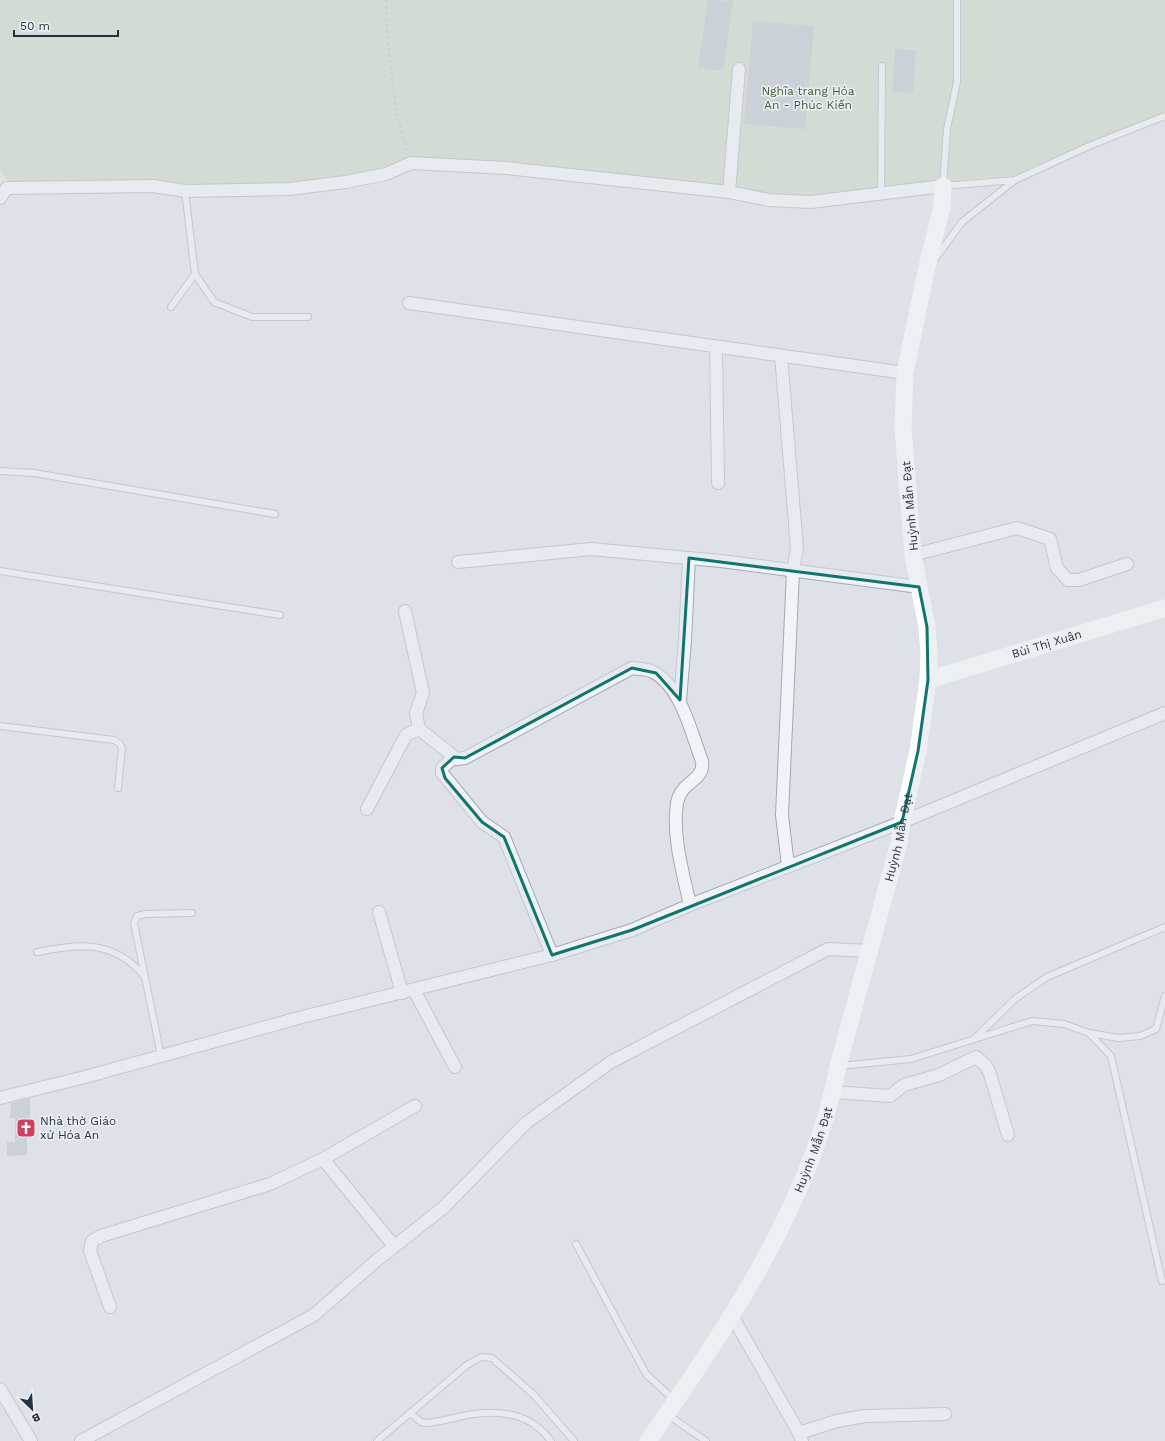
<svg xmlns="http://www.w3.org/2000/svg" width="1165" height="1441" font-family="'Work Sans',sans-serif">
<rect width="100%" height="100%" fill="#dee2e8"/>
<!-- green -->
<polygon fill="#c5d2bf" points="0,0 1165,0 1165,113 1091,142 1013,177 983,178 810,198 510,163 385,170 347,177 291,184 187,186 9,183 0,170"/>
<!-- building -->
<g fill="#b5bcc5">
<polygon points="708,0 733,1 723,71 698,68"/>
<polygon points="753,21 814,26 805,129 744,124"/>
<polygon points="895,49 916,50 913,93 892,92"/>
<polygon points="30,1098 30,1118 27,1118 27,1155 7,1156 7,1142 15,1142 15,1118 10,1118 11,1103"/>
</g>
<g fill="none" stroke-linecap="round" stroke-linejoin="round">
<defs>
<g id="lane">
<polyline points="957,0 957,82 947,129 943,186 1015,180"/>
<polyline points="185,191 195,274 214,302 252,317 308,317"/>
<polyline points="881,194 882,66"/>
<polyline points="935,259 962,222 1015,180 1089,146 1165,116"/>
<polyline points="171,307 195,274"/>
<polyline points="0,471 34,473 275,514"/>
<polyline points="0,571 280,615"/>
<polyline points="0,726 114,740 120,744 122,748 118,788"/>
<path d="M37,952c42,-8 76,-13 107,24"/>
<polyline points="1089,1033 1111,1056 1162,1281"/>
<polyline points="974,1039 1015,999 1047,977 1165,927"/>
<polyline points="161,1056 134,923 137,916 145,914 192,913"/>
<polyline points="840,1066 911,1059 1032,1021 1064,1024 1089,1033 1119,1038 1140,1036 1156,1029 1165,996"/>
<polyline points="576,1244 646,1374 674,1400"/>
<path d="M410,1413l11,9 5,1c16,-1 32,-7 48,-9 31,-4 58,1 77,27"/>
<polyline points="668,1415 706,1441"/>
<polyline points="377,1441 467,1365 481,1357 492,1358 534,1395 574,1441"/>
</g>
<g id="street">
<polyline points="7,188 153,186 185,191 289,189 346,182 386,174 411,163 506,168 729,192 769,200 811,202 943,186"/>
<polyline points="729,192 739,69"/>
<polyline points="0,198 7,188"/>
<polyline points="409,303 905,373"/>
<polyline points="716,348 718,483"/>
<polyline points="781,356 797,548 793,571 782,815 788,866"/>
<polyline points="913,555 1017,528 1050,539 1057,568 1068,580 1079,580 1127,564"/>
<polyline points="458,562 591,549 721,561 919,587"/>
<polyline points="405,611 423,693 416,713 419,729"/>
<polyline points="680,700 685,641 689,558"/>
<polyline points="454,757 442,768 442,773 482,822 504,837 552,955"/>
<path d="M367,809l39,-74 13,-6 38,30 8,-1 167,-90c6,1 13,1 19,3 30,13 40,62 51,90 3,21 -21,19 -25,42 -5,33 6,70 13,102"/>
<polyline points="379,912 402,993"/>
<polyline points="414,990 455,1067"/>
<polyline points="833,1092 890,1096 904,1085 939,1075 976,1057 986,1066 990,1074 1008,1135"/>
<polyline points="0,1098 85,1077 302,1017 552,955 632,930 690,905 902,822 1165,713"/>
<polyline points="323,1159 394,1246"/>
<polyline points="110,1307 90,1251 92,1241 101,1236 270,1184 323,1159 415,1106"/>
<polyline points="731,1314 799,1433 802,1441"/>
<polyline points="0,1389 31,1441"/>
<polyline points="799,1433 837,1421 865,1416 945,1414"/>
<polyline points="81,1441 314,1315 377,1260 443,1208 526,1123 611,1062 828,949 870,951"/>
</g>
</defs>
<!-- lane casing -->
<use href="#lane" stroke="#a3a9b2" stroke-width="8"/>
<!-- street casing -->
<use href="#street" stroke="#a3a9b2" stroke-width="14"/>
<!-- path -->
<polyline stroke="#b8bdc3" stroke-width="2.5" stroke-dasharray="3 3" stroke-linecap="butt" points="386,0 387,32 396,113 408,151"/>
<!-- lane -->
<use href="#lane" stroke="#f1f3f6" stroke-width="6"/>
<!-- street -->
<use href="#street" stroke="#f1f3f6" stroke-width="12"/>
<!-- secondary -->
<g stroke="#fff" stroke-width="17">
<path id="s1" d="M928,680l237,-72"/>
<path id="s2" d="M648,1441c77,-111 165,-240 190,-375l61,-223 3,-21 16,-71 10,-71 1,-27 -2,-26 -14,-72 -10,-128 2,-54 21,-102 16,-64 1,-21"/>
</g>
</g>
<!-- marked area -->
<path d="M0 0H1165V1441H0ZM689,558l230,29 8,40 1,53 -10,71 -16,71 -270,108 -80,25 -48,-118 -22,-15 -37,-44 -3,-10 12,-11 11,1 167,-90 24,5 24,27z" fill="#dee2e8" fill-opacity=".55" fill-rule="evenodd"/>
<path fill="none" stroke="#0f766e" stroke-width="3" stroke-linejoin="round" d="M689,558l230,29 8,40 1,53 -10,71 -16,71 -270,108 -80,25 -48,-118 -22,-15 -37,-44 -3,-10 12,-11 11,1 167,-90 24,5 24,27z"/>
<!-- icons -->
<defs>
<symbol id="church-square" viewBox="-11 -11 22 22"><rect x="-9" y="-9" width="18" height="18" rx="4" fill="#cf405f" stroke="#edf1f5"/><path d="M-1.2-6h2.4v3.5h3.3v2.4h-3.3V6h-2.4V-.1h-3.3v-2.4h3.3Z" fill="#fff"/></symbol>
</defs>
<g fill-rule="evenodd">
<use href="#church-square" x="15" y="1117" width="22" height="22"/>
</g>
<g text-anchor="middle" stroke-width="3" stroke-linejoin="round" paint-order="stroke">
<!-- park labels -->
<g font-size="12" fill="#3e5b34" stroke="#edf1f5">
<text x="808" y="95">Nghĩa trang Hóa<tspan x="808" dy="14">An - Phúc Kiến</tspan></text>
</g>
<!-- street labels -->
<g font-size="12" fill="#27313f" stroke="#edf1f5">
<text transform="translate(910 506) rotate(-95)" y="4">Huỳnh Mẫn Đạt</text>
<text dy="4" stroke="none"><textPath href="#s1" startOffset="124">Bùi Thị Xuân</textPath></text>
<text dy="4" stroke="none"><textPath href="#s2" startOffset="660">Huỳnh Mẫn Đạt</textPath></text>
<text dy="4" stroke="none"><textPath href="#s2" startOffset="336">Huỳnh Mẫn Đạt</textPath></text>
</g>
<!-- poi labels -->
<g font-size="12" fill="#27313f" stroke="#edf1f5" text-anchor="start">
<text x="40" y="1125">Nhà thờ Giáo<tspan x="40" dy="14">xứ Hóa An</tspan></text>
</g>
</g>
<!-- north arrow -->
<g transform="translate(32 1409) rotate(155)" stroke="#edf1f5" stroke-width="3" paint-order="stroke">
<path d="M0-3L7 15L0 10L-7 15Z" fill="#27313f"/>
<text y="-6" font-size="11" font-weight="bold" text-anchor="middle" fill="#27313f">B</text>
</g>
<!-- scale -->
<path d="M14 30v6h104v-6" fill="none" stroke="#27313f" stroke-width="2"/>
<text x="20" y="30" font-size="12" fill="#27313f" stroke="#edf1f5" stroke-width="3" paint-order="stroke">50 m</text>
</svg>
